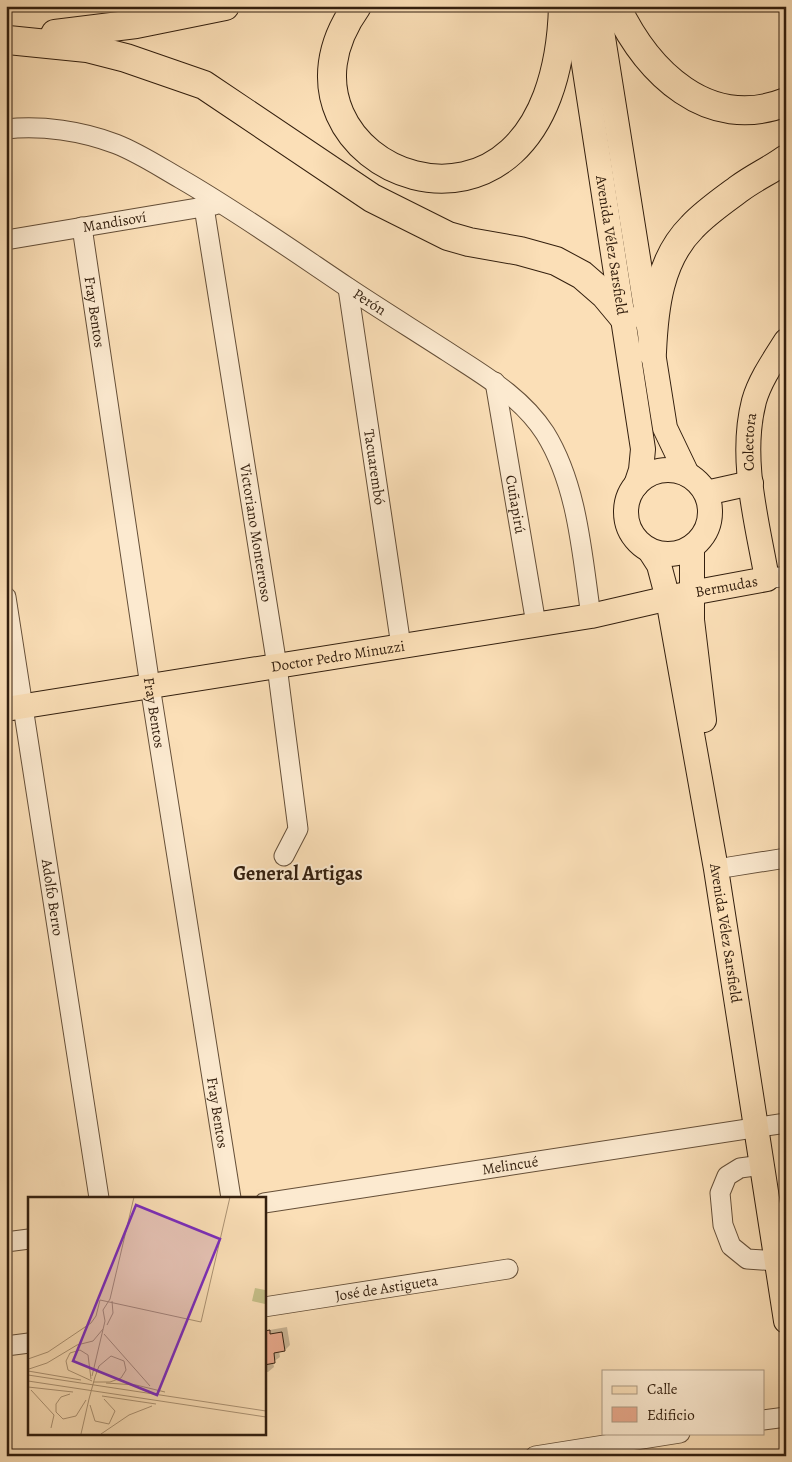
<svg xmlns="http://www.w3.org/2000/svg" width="792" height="1462" font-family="Alegreya,serif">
<rect width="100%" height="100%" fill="#fbdfb7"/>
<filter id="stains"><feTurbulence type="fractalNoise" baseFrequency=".004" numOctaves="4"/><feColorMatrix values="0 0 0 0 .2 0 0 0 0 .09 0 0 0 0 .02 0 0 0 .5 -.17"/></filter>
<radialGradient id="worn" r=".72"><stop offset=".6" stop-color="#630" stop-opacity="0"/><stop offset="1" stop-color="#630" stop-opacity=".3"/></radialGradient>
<!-- shadow -->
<polygon fill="#0003" points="287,1327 290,1345 285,1350 279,1351 280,1357 273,1362 274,1367 268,1372 264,1372 264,1331"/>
<!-- building -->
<polygon fill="#e8a88b" stroke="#331f0e" points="270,1330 270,1334 282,1332 285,1351 274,1353 275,1363 264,1365 264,1331"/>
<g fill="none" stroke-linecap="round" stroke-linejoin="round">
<defs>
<g id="minor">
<path id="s1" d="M6,129c36,-4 76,2 110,15 23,9 44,23 65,35 57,33 111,71 166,108 33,22 67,43 101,65 35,23 73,44 97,81 33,53 37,122 46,183"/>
<path id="s2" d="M204,207l73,459 21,163 -14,27"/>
<path id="s3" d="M82,227l68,459 81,512"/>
<path id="s4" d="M6,240l209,-35"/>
<path id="s5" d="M348,288l53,358"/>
<path id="s6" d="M495,382l41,242"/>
<polyline points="767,579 786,576"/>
<path id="s7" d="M6,597l93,601"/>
<polyline points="729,867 786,858"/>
<polyline points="762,1165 740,1168 727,1176 720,1193 723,1225 731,1246 747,1259 777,1261"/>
<path id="s8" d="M264,1203l522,-80"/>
<polyline points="6,1242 29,1239"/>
<path id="s9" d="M264,1307l244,-38"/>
<polyline points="6,1346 29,1343"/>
<polyline points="763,1420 786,1417"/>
<polyline points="535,1456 680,1433"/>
</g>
<g id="major">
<path id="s10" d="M575,6l68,443 -2,21 -5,15"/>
<polyline points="598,6 665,428 687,474"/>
<circle cx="668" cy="512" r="42"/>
<polyline points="706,493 751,483"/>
<polyline points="692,547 692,620 704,720"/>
<path id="s11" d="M650,551l9,14 9,34 48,270 70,452"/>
<path id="s12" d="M6,709l585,-93 100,-23 76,-14c-10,-58 -28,-120 -13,-178 6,-21 20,-41 32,-60"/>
</g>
<g id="highway">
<path d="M357,6c-114,159 198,292 206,0"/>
<path d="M616,6c31,66 92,127 170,96"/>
<polyline points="55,34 136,24 225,6"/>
<polyline points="8,40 87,48 126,58 204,85 372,198 448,236 469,242 520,251 556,261 582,275 605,295 625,319"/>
<path d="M652,352c2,-44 7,-92 40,-125 14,-15 32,-27 48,-39 15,-11 31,-18 46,-29"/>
</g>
</defs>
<!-- minor casing -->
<use href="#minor" stroke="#654f38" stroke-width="21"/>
<!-- major casing -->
<use href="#major" stroke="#331f0e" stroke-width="26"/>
<!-- highway casing -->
<use href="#highway" stroke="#331f0e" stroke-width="30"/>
<!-- minor -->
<use href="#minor" stroke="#fcead0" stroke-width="19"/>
<!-- major -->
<use href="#major" stroke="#fbdfb7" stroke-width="24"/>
<!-- highway -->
<use href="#highway" stroke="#fbdfb7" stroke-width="28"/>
</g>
<g text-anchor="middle" stroke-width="4" stroke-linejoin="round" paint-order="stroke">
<!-- street labels -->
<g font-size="15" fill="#331f0e" stroke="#fcead0">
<text dy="5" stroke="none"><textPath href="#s4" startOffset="110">Mandisoví</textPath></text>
<text dy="5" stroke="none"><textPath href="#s10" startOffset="242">Avenida Vélez Sarsfield</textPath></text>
<text dy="5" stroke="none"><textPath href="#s1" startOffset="411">Perón</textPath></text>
<text dy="5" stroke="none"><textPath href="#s3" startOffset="86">Fray Bentos</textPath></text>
<text dy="5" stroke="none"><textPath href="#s12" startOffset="911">Colectora</textPath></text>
<text dy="5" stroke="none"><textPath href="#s5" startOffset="181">Tacuarembó</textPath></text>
<text dy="5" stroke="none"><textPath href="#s6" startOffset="124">Cuñapirú</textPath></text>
<text dy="5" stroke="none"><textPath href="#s2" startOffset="330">Victoriano Monterroso</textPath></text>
<text dy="5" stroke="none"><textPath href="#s12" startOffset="731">Bermudas</textPath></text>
<text dy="5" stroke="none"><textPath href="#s12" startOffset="336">Doctor Pedro Minuzzi</textPath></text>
<text dy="5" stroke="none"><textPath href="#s3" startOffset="491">Fray Bentos</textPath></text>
<text dy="5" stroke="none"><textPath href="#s7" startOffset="304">Adolfo Berro</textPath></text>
<text dy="5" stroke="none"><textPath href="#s11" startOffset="391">Avenida Vélez Sarsfield</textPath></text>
<text dy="5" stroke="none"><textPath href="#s3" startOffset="896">Fray Bentos</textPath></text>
<text dy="5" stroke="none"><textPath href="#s8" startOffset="249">Melincué</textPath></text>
<text dy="5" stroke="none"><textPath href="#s9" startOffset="124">José de Astigueta</textPath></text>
</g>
<!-- district labels -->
<g font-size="20" font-weight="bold" fill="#331f0e" stroke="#fcead0">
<text x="298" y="880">General Artigas</text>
</g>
</g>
<!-- overview -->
<g transform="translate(28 1197)">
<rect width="238" height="238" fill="#fbdfb7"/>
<path d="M227,91l10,2v14l-13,-3z" fill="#c6c089"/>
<path fill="none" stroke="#ab9273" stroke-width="1" d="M79,128l6,-12 -1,-12M76,137l46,52M0,162l20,-7 43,-29 5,-7 4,-16 101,22 29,-125M1,172l18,-6 30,-18 16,-4 10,-12M0,174l53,9M0,178l238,36M64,179l13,-55 -2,-11 7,-11 24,-102M63,182l-3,-24 -8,-5 -10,3 -4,8 2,9 24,11M0,184l238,36M78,186l30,2 29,7M0,190l45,5M3,193l23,25 -3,13M42,197l-9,3 -5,7v8l7,7 13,-3 10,-16M74,199l54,8M62,208l5,16 14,3 6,-13 -11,-12M53,237l8,-35 6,-22 4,-11 12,-10 13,5 2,9 -5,8 -11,4h-17M73,237l28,-19 23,-9"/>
<path fill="#7b2cbf" fill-opacity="0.15" stroke="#7b2cbf" stroke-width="2.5" d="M108,8l84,34 -63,156 -84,-34z"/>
<rect width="238" height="238" fill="none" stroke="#331f0e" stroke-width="2.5"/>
</g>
<!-- margin -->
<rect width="792" height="1462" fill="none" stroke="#fbdfb7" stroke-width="25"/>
<rect x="8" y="8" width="777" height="1447" fill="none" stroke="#331f0e" stroke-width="2.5"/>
<rect x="12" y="12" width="767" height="1437" fill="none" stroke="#331f0e"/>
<!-- legend -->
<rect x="602" y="1370" width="162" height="65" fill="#fcead0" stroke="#ac9982"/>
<rect x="612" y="1386" width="25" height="8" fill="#fbdfb7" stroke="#ac9982"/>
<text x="647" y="1394" font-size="15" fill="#331f0e">Calle</text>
<rect x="612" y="1407" width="25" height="15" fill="#e8a88b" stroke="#ac9982"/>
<text x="647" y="1420" font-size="15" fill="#331f0e">Edificio</text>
<rect width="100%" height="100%" filter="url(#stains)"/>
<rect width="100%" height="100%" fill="url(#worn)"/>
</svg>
